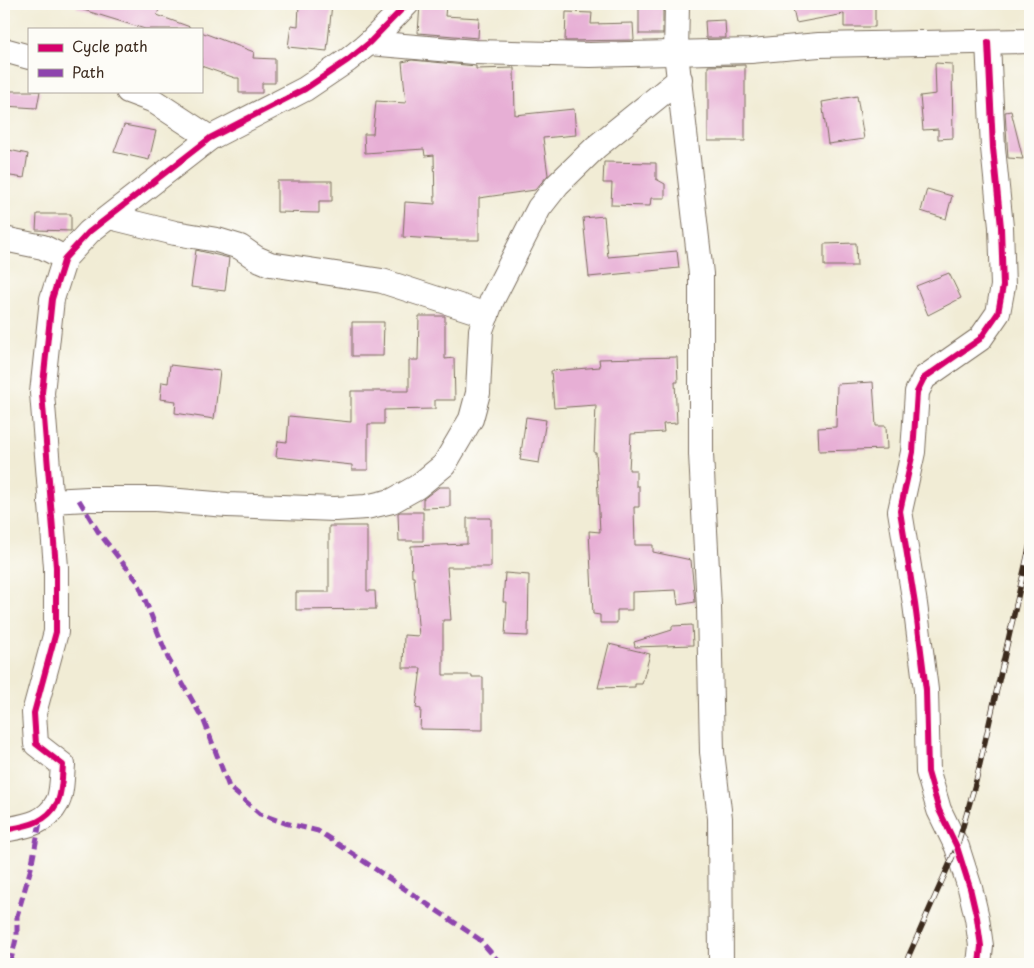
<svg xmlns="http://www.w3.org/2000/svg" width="1034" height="968" font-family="'Playpen Sans',sans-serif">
<rect width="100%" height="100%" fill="#fdfcf7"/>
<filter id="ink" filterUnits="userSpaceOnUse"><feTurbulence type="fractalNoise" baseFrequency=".02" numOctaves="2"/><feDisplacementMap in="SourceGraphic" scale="10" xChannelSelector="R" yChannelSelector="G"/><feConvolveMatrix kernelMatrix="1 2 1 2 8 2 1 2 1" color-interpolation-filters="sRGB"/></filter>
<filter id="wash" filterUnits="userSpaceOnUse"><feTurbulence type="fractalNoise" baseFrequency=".0096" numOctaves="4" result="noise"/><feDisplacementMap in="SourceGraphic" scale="20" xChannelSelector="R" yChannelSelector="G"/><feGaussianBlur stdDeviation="1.12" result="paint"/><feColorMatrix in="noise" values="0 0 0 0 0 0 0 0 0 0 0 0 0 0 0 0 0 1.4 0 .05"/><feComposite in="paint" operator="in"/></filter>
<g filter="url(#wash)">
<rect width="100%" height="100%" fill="#f1ecd5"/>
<g id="blocks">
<!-- building -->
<g fill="#e7afd5">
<polygon points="78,4 161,4 157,15 190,27 190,29 145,29 77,8"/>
<polygon points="299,4 332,4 327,51 288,47 291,25 298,26"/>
<polygon points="420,4 446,5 445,16 479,18 478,38 418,33"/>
<rect x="639" y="4" width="24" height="30"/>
<polygon points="792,4 852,4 852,7 875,6 875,27 844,27 844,14 796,23"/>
<polygon points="566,12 592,13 591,24 633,23 634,40 565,41"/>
<polygon points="725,20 726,38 706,38 705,21"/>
<polygon points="201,32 254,52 253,58 275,59 275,83 262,83 262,93 239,93 239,78 235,78 201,66"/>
<polygon points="412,60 476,66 476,69 514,68 515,115 574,109 576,135 543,138 548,175 535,190 479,198 479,240 448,240 403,237 405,202 435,204 434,155 425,156 424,149 365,153 364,134 373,134 376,101 406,103 402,62"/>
<polygon points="935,63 952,64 953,138 938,139 938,129 923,130 920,96 936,94"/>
<polygon points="745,65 745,141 708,141 708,66"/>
<polygon points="4,91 40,91 37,108 4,106"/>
<polygon points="857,96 864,139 828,144 822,102"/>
<polygon points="1011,111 1023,159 1008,158 1005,112"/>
<polygon points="124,125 156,131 149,160 114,152"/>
<polygon points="4,149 28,154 24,178 4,175"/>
<polygon points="604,162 656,163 656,179 665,184 665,198 651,198 650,206 611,205 612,183 603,183"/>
<polygon points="277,181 332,181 332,201 319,201 319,213 277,212"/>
<polygon points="927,189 952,196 946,219 921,211"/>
<polygon points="37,214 71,214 71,231 36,230"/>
<polygon points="604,216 608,257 677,251 679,268 589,277 583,218"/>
<polygon points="856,243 857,266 824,266 824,244"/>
<polygon points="196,250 229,258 225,291 191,287"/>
<polygon points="949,273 961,298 928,315 916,286"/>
<polygon points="419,316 445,316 445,359 454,358 455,400 435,400 435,409 384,410 384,424 368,424 368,470 352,470 352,465 276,457 278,441 287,442 289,416 351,422 351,391 409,391 409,360 418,360"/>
<polygon points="352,322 384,322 383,356 352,356"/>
<polygon points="677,357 678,382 675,382 677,423 663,424 664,432 631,434 629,470 636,470 636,486 639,486 639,507 634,507 635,545 653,545 653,552 691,560 695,602 678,605 676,590 632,592 632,610 617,610 617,623 600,623 600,615 593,614 589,531 600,532 596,453 594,453 596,405 554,408 551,371 600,367 599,359"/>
<polygon points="170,365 220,371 214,419 175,413 176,401 160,399 162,382 168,383"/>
<polygon points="873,382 876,426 886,426 887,449 819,451 818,428 836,427 837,384"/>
<polygon points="526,417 546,420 539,463 520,460"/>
<polygon points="439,487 450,487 450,507 423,508 423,499"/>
<polygon points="400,512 423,512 423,541 399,541 398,513"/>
<polygon points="467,518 491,518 491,567 447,567 451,620 443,620 443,675 472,675 472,677 483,677 483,730 420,729 421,709 416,708 421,668 403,668 404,635 419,636 414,577 412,577 411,546 467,544"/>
<polygon points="329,526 367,526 367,591 375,591 376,609 296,610 296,592 329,592"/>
<polygon points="505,573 529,575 528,636 505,635 507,602 503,602"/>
<polygon points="692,625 693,645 635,647 634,642 672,630 672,626"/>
<polygon points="609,644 650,654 642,684 635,684 635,687 598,688"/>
</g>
</g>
</g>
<g filter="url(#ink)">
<use href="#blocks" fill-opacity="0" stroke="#7b6e5e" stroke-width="1"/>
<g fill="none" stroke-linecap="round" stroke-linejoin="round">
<defs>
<g id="minor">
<polyline points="677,4 676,53 701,274 701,454 709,607 712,752 720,818 721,964"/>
<polyline points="369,43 474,52 590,55 751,51 819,45 1030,41"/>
<polyline points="4,50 29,57"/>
<polyline points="128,91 152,100 210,138"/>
<polyline points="110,217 175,233 217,240 240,247 256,258 270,264 382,281 487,315"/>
<polyline points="4,239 43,247 65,258"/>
<polyline points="50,501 89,499 156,499 227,505 335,509 366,507 392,501 417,487 444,465 471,419 478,393 481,330 492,300 539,208 557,185 596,147 680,79"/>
<path d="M4,830c21,-4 42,-6 53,-27 5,-8 5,-28 6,-38l-27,-21 -2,-31 22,-81v-65l-14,-174 10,-94 13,-41 24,-26 121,-94 95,-49 43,-29 21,-17 38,-39"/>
<polyline points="979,964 981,946 977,918 970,888 957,847 939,810 928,772 926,690 915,604 900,511 913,452 917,392 924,378 980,339 998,313 1003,286 1001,227 993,148 988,42"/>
</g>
</defs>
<!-- minor casing -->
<use href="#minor" stroke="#7b6e5e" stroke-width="26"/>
<!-- minor -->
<use href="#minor" stroke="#fff" stroke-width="24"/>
<defs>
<polyline id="rail" points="905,964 957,847 976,781 1030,544"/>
</defs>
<!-- rail casing -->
<use href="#rail" stroke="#3b2a1e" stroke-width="5.5"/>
<!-- rail -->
<use href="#rail" stroke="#fdfcf7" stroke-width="4" stroke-dasharray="11" stroke-linecap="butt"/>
<!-- quiet -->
<g stroke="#8e44ad" stroke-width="5" stroke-dasharray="10 5" stroke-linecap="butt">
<polyline points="79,500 99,533 138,582 168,658 204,721 229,787 260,814 285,823 318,831 350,852 479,939 501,964"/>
<polyline points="10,964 17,935 17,916 31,868 40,822"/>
</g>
<defs>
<g id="cycleway">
<path d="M4,830c21,-4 42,-6 53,-27 5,-8 5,-28 6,-38l-27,-21 -2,-31 22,-81v-65l-14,-174 10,-94 13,-41 24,-26 121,-94 95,-49 43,-29 21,-17 38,-39"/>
<polyline points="979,964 981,946 977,918 970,888 957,847 939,810 928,772 926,690 915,604 900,511 913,452 917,392 924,378 980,339 998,313 1003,286 1001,227 993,148 988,42"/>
</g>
</defs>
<!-- cycleway casing -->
<use href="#cycleway" stroke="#fdfcf7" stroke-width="9"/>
<!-- cycleway -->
<use href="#cycleway" stroke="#d6006c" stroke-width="6"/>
</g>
</g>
<!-- margin -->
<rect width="1034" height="968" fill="none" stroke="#fdfcf7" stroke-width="20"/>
<!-- legend -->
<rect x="28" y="28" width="175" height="65" fill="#fdfcf7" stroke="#afa8a0"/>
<rect x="38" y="44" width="25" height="8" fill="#d6006c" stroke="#afa8a0"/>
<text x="72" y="52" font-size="15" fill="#3b2a1e">Cycle path</text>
<rect x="38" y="69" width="25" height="8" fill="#8e44ad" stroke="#afa8a0"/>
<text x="72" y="78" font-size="15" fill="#3b2a1e">Path</text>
</svg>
